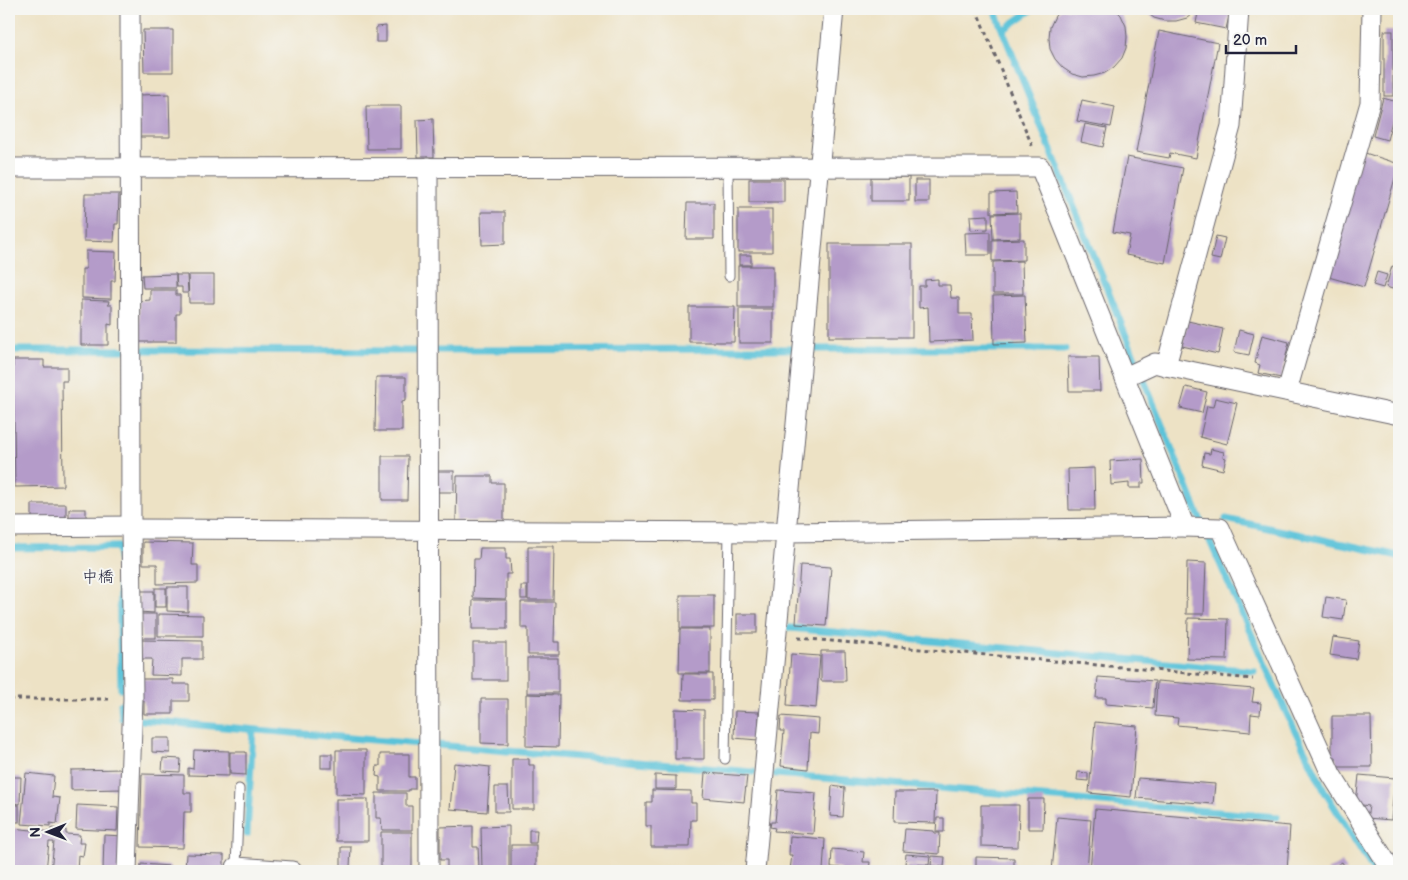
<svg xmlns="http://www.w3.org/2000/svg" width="1408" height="880" font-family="'Balsamiq Sans','Klee One',sans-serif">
<rect width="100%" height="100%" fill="#f6f6f2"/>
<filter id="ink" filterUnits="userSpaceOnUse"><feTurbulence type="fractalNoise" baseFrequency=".02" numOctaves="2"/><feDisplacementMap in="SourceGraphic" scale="10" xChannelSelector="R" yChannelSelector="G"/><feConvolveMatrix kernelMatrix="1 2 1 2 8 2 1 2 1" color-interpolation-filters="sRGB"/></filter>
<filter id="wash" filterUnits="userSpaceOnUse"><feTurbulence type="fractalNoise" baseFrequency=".0096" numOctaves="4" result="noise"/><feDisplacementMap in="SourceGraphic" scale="20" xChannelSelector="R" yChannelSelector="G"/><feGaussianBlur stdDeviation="1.12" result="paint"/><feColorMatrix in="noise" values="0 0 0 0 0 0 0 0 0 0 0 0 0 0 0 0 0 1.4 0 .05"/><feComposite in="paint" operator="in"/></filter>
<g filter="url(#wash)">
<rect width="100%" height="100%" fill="#ede2c5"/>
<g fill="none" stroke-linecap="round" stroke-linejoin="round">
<!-- stream -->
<g stroke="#5cc3d9" stroke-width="7">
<polyline points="994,9 1198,514 1286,712 1325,792 1374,871"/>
<polyline points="1003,30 1033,9"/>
<polyline points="814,349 1065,349"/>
<polyline points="9,350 123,350"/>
<polyline points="139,350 421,351"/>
<polyline points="437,350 792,349"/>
<polyline points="1226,519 1399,556"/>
<polyline points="9,548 119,547 121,689"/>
<polyline points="790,628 1254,671"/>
<polyline points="121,704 122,718"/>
<polyline points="141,720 420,744"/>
<polyline points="438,745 753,772"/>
<polyline points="776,774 1277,817"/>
<polyline points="247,834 253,730"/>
</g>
</g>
<g id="blocks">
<!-- building -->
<g fill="#b49bc9">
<polygon points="1061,9 1115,9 1121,15 1126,26 1127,37 1126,48 1122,58 1114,67 1105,73 1094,76 1083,77 1072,74 1063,68 1055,59 1050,49 1049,38 1050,27 1055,16"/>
<polygon points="1142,9 1199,9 1187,18 1176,21 1165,21 1154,18"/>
<polygon points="1202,9 1215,9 1230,12 1226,29 1196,23 1198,13"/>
<polygon points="386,26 386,42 376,42 376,27"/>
<polygon points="143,30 173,30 173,72 144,72"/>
<polygon points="1159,31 1218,43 1196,158 1170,153 1169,158 1136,152"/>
<rect x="1384" y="31" width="9" height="65"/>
<polygon points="169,94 170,137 140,137 139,95"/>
<polygon points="1383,98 1397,102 1387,140 1373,136"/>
<polygon points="1082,100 1115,107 1111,127 1077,121"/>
<polygon points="366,106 401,106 401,149 367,149"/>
<polygon points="433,119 434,157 418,157 417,120"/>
<polygon points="1085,124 1107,128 1103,147 1081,142"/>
<polygon points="1362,152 1399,164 1364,287 1325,276"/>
<polygon points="1127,157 1183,168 1165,263 1126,255 1130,235 1113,232"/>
<rect x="871" y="177" width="38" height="24"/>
<rect x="749" y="179" width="35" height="23"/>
<rect x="915" y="180" width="14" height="22"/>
<polygon points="1016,192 1017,212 991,213 991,193"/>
<polygon points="85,194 119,194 118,224 115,224 114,242 84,241"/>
<polygon points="687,203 714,203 714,239 686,239"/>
<rect x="738" y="209" width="34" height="43"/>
<polygon points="481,212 505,212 505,244 482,245"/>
<polygon points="1020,213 1020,238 993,239 992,214"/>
<polygon points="988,215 988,229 971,230 970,216"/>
<polygon points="990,232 990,255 966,255 965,233"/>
<polygon points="1216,236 1225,238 1220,260 1211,258"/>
<polygon points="1024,239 1024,260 992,261 992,240"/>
<rect x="829" y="244" width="83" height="93"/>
<polygon points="86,251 116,252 115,281 111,281 111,299 82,298 82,269 86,269"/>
<rect x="739" y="255" width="12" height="10"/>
<polygon points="1022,261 1023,294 993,294 993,262"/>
<rect x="738" y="266" width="35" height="41"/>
<polygon points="1392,266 1399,268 1399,291 1386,287"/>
<polygon points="1377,272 1387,275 1383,288 1373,285"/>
<polygon points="176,274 176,288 143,288 142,275"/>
<polygon points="176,275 187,275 188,293 182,293 182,287 177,287"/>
<polygon points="188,275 214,275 214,303 189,303"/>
<polygon points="938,279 938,285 950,285 951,298 959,298 959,314 972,314 973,340 929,342 928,307 919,308 919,286 925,286 925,280"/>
<polygon points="150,290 176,290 176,295 180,295 180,314 176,314 176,342 140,342 139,301 150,300"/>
<polygon points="1025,295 1027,343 994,344 993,296"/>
<polygon points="81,300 109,301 108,305 112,305 112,325 108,324 108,345 81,345"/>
<polygon points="689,307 735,307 734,342 689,342"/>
<rect x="739" y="309" width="34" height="34"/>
<polygon points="1188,321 1223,329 1218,354 1182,346"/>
<polygon points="1239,330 1254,334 1249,355 1234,352"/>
<polygon points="1262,335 1289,342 1281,378 1258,373 1260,365 1255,363"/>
<polygon points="1068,357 1099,357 1100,391 1069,391"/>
<polygon points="13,360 44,360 44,367 67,367 67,381 62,381 63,486 15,487"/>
<polygon points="376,377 406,377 406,400 402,401 402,431 375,431"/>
<polygon points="1186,387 1207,392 1202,413 1180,408"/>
<polygon points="1215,398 1237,403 1227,444 1200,437 1207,406 1213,407"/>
<polygon points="1211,449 1224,452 1223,457 1226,458 1223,470 1202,465 1204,453 1210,454"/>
<polygon points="382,456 408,456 407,500 382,500"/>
<polygon points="1143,459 1144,483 1141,483 1141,488 1129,488 1129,483 1111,485 1110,461"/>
<polygon points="1094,468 1095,510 1069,510 1068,469"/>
<rect x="437" y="471" width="17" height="21"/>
<polygon points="457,476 492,476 492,483 504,483 504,521 456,521"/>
<rect x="32" y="504" width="34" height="15"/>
<rect x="69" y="509" width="17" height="10"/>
<polygon points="143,542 193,543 192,565 198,565 198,583 157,584 157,564 143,564"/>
<polygon points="528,546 554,546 553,600 528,600"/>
<polygon points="480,548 506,548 506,559 510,559 511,574 506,574 506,599 473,598 474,559 479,559"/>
<polygon points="1187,562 1206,563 1204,614 1186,614"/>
<polygon points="800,565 831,567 826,626 796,624"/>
<rect x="521" y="586" width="6" height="13"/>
<polygon points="167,587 188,587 188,612 167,611"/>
<rect x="155" y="588" width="11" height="19"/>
<polygon points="139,591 154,591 154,613 139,612"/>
<rect x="680" y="595" width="34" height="33"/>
<polygon points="1326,597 1346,600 1343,620 1323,617"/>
<polygon points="473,600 507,600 507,629 472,629"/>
<polygon points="521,602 555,602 554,642 559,642 559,655 528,655 528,628 521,628"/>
<rect x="141" y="614" width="15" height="24"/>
<polygon points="158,614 203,615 203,636 158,636"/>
<rect x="737" y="614" width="20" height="19"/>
<polygon points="1188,618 1228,619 1227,660 1187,659"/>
<polygon points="680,629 710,629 710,673 679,673"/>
<polygon points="1333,637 1359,641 1356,659 1330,655"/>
<polygon points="141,640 202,641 202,659 182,659 182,676 151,675 152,659 140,659"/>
<rect x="473" y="643" width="33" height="37"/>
<polygon points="821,651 845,651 846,681 821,681"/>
<polygon points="791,654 820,656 816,708 787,705"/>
<rect x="527" y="658" width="31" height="35"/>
<polygon points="683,674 713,674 713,700 682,700"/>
<polygon points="1098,677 1155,681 1153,708 1106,704 1106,698 1096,698"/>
<polygon points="140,679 173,679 173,684 189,684 189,701 173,701 173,714 144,714 144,701 140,701"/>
<polygon points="1157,681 1254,689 1252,702 1261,703 1260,715 1251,714 1250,732 1177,725 1178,718 1155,716"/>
<polygon points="526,694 559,695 558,747 526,746"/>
<polygon points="481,699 508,699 508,744 481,743"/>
<polygon points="675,709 704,710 704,759 675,759"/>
<polygon points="735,711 759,712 758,740 734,738"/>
<polygon points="781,716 819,719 818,734 810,733 808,769 781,766 784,731 780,731"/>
<polygon points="1332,716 1371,716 1372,767 1336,767 1336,757 1332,757"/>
<polygon points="1095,722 1137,726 1131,797 1089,793"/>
<polygon points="152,738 170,738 170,753 152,752"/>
<polygon points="194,750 229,751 229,776 188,775 188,768 193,769"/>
<polygon points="336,750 366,750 366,795 336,794"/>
<polygon points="230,752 246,752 246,775 230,774"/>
<rect x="321" y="754" width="11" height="14"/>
<polygon points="380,754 409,754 409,777 415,777 415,789 409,789 409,791 380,791 380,777 376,776 377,766 380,766"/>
<polygon points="163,758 181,759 180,772 162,771"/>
<polygon points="512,759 529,759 529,765 534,765 534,809 512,809"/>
<polygon points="454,763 490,767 487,812 450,809"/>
<polygon points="123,769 124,789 71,790 71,770"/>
<polygon points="1078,772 1088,773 1088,781 1077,780"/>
<polygon points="26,773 54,776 52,797 60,798 57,824 50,823 50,826 21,824"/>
<polygon points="705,773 747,776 744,802 703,798"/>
<polygon points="142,774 184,775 184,793 191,793 191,812 184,812 183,848 140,847"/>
<polygon points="655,775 676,776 676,789 655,789"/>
<polygon points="1359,775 1395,778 1391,820 1367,818 1369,806 1356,804"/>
<polygon points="9,777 21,777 20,804 9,803"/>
<polygon points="1138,778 1215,784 1213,804 1136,798"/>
<polygon points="832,786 845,788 843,817 830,816"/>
<polygon points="495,787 508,787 509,812 495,812"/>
<polygon points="652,790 691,791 691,803 696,803 696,820 691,820 690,847 651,847 651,826 646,826 646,802 652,802"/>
<polygon points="778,790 816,793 813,834 774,831 775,828 770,827 771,822 775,822"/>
<polygon points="895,792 936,792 935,823 894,822"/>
<polygon points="376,793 406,793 406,806 412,806 412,830 382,830 381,818 376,818"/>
<rect x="336" y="799" width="32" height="42"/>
<polygon points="1028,799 1044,799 1043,829 1028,829"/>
<rect x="11" y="805" width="8" height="17"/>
<polygon points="77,805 118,807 117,831 76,829"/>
<polygon points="981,805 1019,805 1018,847 981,846"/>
<polygon points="1095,809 1290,826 1287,871 1090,871"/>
<polygon points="1057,817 1091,820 1087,871 1052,871"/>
<polygon points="937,818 944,818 944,832 936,832"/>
<polygon points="473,826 473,847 478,847 479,868 473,868 474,871 447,871 447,860 440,860 440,827"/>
<polygon points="509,826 509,871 482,871 481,827"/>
<polygon points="12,828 51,832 51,828 66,830 66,834 80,835 79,843 85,843 83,856 78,855 77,871 51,871 54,842 49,842 46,871 9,871"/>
<polygon points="905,829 934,831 934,833 940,833 939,854 903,851"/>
<polygon points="529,830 537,830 536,843 529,843"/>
<polygon points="381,832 412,832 412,869 381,870"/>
<polygon points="104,835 124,836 123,871 103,871"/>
<polygon points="790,836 825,839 823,871 790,870 792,855 789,855"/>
<rect x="511" y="845" width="25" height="26"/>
<polygon points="341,847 351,847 350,867 341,868"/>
<polygon points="832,849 864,852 863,862 870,862 869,871 840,871 840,868 831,867"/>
<polygon points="186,854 224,855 224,871 185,871"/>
<polygon points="906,854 930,856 929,865 905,864"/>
<polygon points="932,856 945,857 944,867 931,866"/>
<polygon points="976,857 1014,858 1014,871 976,871"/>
<polygon points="1342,862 1347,871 1327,871"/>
<polygon points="141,864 170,866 169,871 140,871"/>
<polygon points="907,865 944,868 944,871 907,871"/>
</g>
</g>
</g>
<g filter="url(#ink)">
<use href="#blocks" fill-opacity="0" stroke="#69656b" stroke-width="1"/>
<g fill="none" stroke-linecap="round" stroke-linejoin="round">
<defs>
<g id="service">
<polyline points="728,167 729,276"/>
<polyline points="725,759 729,531"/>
<polyline points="236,867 239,789"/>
</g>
<g id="minor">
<polyline points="1239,9 1231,126 1166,366 1399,415"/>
<polyline points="428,167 429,871"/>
<polyline points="9,168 1040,167 1185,527 787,532 131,529"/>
<polyline points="1125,377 1155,363 1166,366"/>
<polyline points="1287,391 1370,103 1372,9"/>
<polyline points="9,527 131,526"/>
<polyline points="1185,527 1220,528 1331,774 1392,871"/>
<polyline points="127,871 133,698 131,526 130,9"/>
<polyline points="236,871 236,867 292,871"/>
<polyline points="755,871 834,9"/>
</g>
</defs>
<!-- service casing -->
<use href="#service" stroke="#69656b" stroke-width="11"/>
<!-- minor casing -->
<use href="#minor" stroke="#69656b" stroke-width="21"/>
<!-- path -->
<g stroke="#69656b" stroke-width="3" stroke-dasharray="4 4" stroke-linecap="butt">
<polyline points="976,9 1033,148"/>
<polyline points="798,638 1253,679"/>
<polyline points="9,699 113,699"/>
</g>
<!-- service -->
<use href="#service" stroke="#fff" stroke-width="9"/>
<!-- minor -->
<use href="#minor" stroke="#fff" stroke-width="19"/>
</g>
</g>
<g text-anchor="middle" stroke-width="4" stroke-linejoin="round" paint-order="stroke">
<!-- quarter labels -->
<g font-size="16" fill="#22223b" stroke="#f6f6f2">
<text x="98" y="582">中橋</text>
</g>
</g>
<!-- margin -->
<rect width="1408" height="880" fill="none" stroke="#f6f6f2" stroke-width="30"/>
<!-- north arrow -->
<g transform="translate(48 832) rotate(269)" stroke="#f6f6f2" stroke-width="4" paint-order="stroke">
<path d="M0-4L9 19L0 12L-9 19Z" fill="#22223b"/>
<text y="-8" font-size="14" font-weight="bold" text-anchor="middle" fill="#22223b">N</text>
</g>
<!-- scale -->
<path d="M1226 45v8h70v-8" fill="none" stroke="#22223b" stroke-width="2.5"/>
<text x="1233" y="45" font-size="15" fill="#22223b" stroke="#f6f6f2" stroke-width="4" paint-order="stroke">20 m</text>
</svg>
